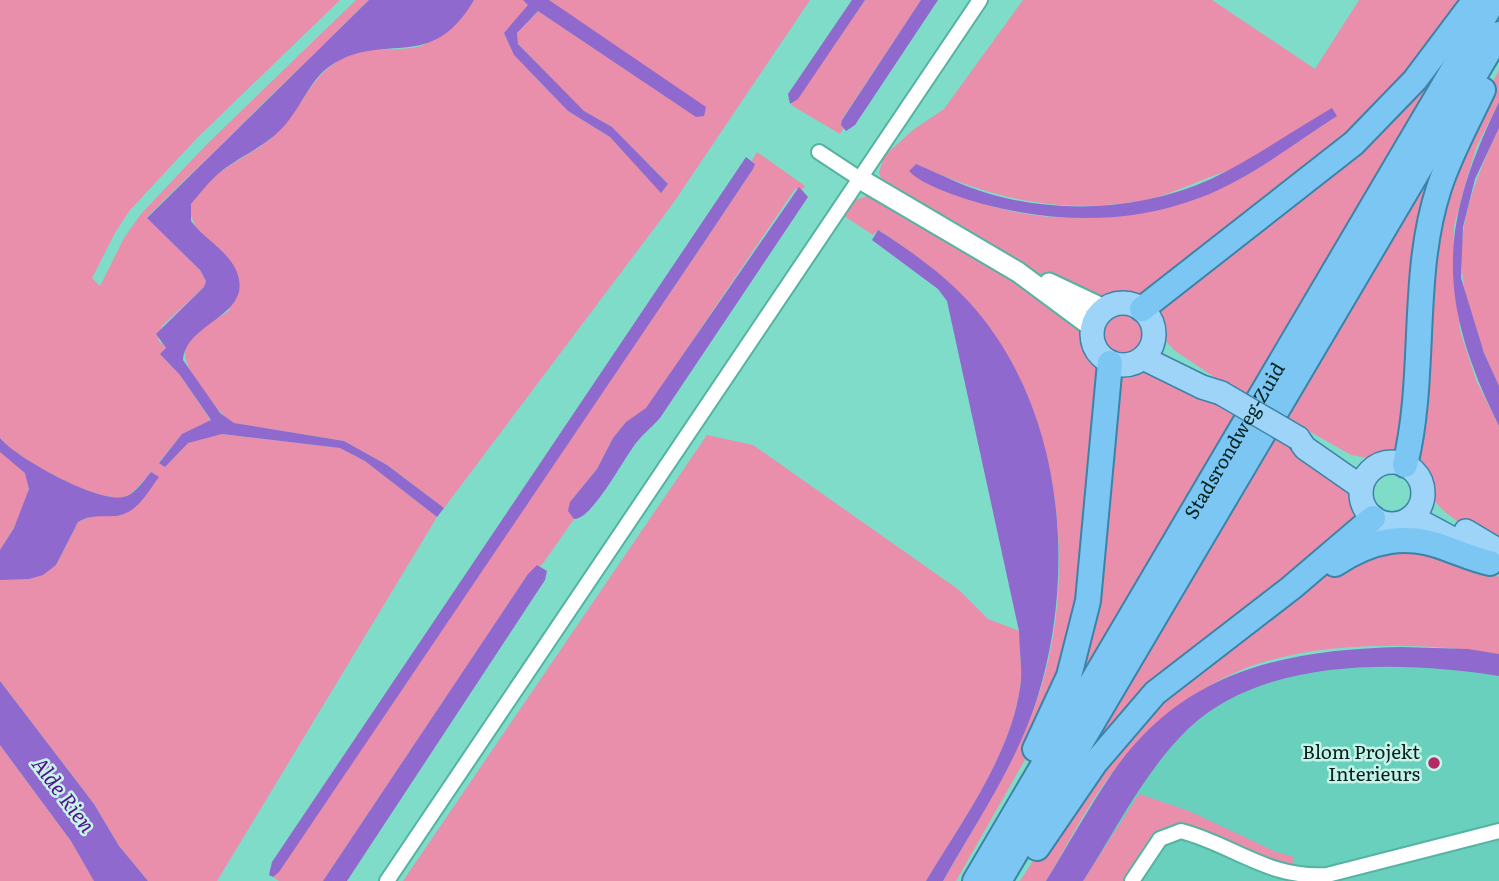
<svg xmlns="http://www.w3.org/2000/svg" width="1499" height="881" font-family="Literata,serif">
<rect width="100%" height="100%" fill="#7fdcc9"/>
<!-- built -->
<polygon fill="#68d0bc" points="1325,660 1499,665 1499,881 1069,881 1123,786 1214,695"/>
<!-- green -->
<g fill="#e98eab" fill-rule="evenodd">
<path d="M0,0h340l-142,137 -68,73 -15,23 -23,45 8,8 24,-48 17,-24 65,-69 150,-145h13l-222,217 53,53 6,11 -2,6 -42,39 -4,14 8,8 -5,7 19,20 31,46 -29,13 -23,28 6,5 22,-24 35,-9 118,14 25,13 72,56 -220,364h-69l-29,-35 -25,-42 -94,-123v-101l56,-15 22,-43 19,-8 17,2 44,-39 -7,-5c-8,8 -17,23 -28,25 -26,6 -107,-39 -123,-59z"/>
<path d="M474,0h49l6,5 -25,28 10,22 54,56 42,26 51,55 7,-8 -56,-57 -28,-16 -66,-67 -1,-11 21,-22 162,107 -151,-118h261l-136,202 -230,306 -57,-43 -43,-24 -110,-18c-15,-8 -23,-23 -33,-36 -34,-47 -10,-51 29,-77l-41,-99c7,-32 56,-52 79,-70 30,-23 40,-65 75,-83 24,-13 49,-6 74,-11 17,-3 48,-32 57,-47z"/>
<polygon points="865,0 921,0 842,119 843,129 840,134 791,105"/>
<path d="M1023,0h189l103,69 44,-69h110l-85,106 -243,191 -20,-3 -23,5 -52,-22 -162,-93 -5,-11 5,-17 29,-26 31,-21zM916,164c79,36 151,53 238,34 17,-4 67,-27 75,-27 5,0 11,2 16,3 -107,60 -230,59 -336,-3z"/>
<polygon points="1468,19 1333,254 1300,302 1248,394 1228,383 1226,385 1174,350 1163,338 1152,310 1340,161"/>
<path d="M1499,70v32l-23,46 -10,33 -12,45 -1,32 7,73 16,49 23,46v119c-21,-13 -51,-25 -64,-44 -7,-12 -9,-27 -18,-41l17,-222 51,-141z"/>
<path d="M1499,128v258c-50,-106 -50,-153 0,-258z"/>
<polygon points="1442,151 1400,456 1368,458 1351,455 1307,430 1303,430 1304,427 1287,417"/>
<polygon points="757,152 805,186 803,189 795,189 646,409 626,422 613,438 597,469 570,502 574,519 541,566 537,565 528,574 323,881 279,881 273,877 705,241 753,169 755,164 752,160"/>
<path d="M867,196l7,1 152,90 55,44 4,16 15,28 -18,231 -43,129 -83,146h-13c34,-58 70,-116 93,-178 45,-126 25,-299 -67,-400 -26,-29 -58,-52 -91,-73l-5,5 -29,-19 12,-16z"/>
<circle cx="1122" cy="334" r="20"/>
<polygon points="1131,370 1144,370 1217,401 1215,404 1236,416 1074,694 1120,372"/>
<path d="M707,435l46,10 206,145 29,29 31,12c0,16 3,34 2,49 -7,71 -59,141 -95,201h-523z"/>
<polygon points="1273,438 1292,449 1294,446 1352,493 1364,517 1243,612 1053,813"/>
<path d="M0,452c8,6 20,13 26,22 12,17 -16,61 -26,76z"/>
<path d="M1390,546l93,23 16,8v77c-76,-12 -180,-14 -253,14 -51,20 -96,58 -130,100 -27,33 -48,76 -70,113h-26l28,-43 99,-129 171,-128 24,-17z"/>
<polygon points="0,745 71,841 95,881 0,881"/>
<path d="M1139,794l50,17 87,41 18,5 -3,12 -110,-45c-31,5 -41,33 -57,57h-41z"/>
</g>
<!-- water -->
<g fill="#8f69cd">
<path d="M369,0h105c-44,75 -88,29 -144,66 -20,14 -29,41 -45,59 -17,20 -41,29 -61,44 -13,10 -23,23 -33,35v17c13,18 36,29 45,49 20,46 -50,51 -53,90l37,53 14,10 110,18 43,24 57,43 -7,9 -72,-56 -25,-13 -118,-14 -34,9 -23,24 -6,-4 23,-29 29,-14 -31,-45 -20,-21 6,-6 -10,-14 48,-47 2,-6 -6,-11 -53,-52z"/>
<polygon points="523,0 549,0 706,107 704,116 696,117 538,11 517,33 518,44 584,111 612,127 668,184 661,193 610,137 568,111 514,55 504,33 528,5"/>
<polygon points="852,0 865,0 798,99 790,104 788,94"/>
<polygon points="921,0 938,0 855,125 846,131 841,125 842,120"/>
<path d="M1499,102v26l-24,51 -12,48 -2,51 23,75 15,33v40c-62,-125 -61,-199 0,-324z"/>
<path d="M1332,108l5,8c-44,28 -89,64 -138,82 -68,26 -143,25 -212,7 -19,-5 -65,-19 -78,-34l7,-7c28,12 55,26 85,33 69,17 146,11 210,-18 42,-20 81,-48 121,-71z"/>
<polygon points="746,157 755,164 753,169 705,241 279,872 273,877 269,875 272,862"/>
<path d="M799,187l9,10 -148,221c-8,9 -17,16 -24,25 -12,15 -44,77 -62,76l-6,-8 2,-9 27,-33 16,-31 13,-16 20,-14z"/>
<path d="M878,230c33,21 64,43 91,72 95,104 109,271 67,400 -21,64 -60,121 -93,179h-17c36,-60 88,-130 95,-201 1,-15 -2,-33 -2,-49l-72,-330 -9,-12 -66,-49z"/>
<path d="M0,438c16,20 98,65 123,59 12,-2 21,-17 28,-25l8,5c-12,16 -22,37 -44,39 -15,1 -23,-2 -37,6l-22,43 -13,10 -14,4 -29,1v-30l14,-22 15,-39 -4,-16 -25,-21z"/>
<polygon points="537,565 547,571 545,580 347,881 323,881 528,574"/>
<path d="M1400,647l68,2 31,5v22c-96,-15 -234,-20 -310,52 -44,42 -73,102 -106,153h-37c22,-36 43,-74 67,-109 71,-102 172,-122 287,-125z"/>
<polygon points="0,681 94,804 119,846 148,881 94,881 71,841 0,745"/>
</g>
<g fill="none" stroke-linecap="round" stroke-linejoin="round">
<defs>
<g id="minor">
<polyline points="819,152 860,179"/>
<polyline points="387,881 980,0"/>
<path d="M1132,881l28,-42 21,-8c53,14 87,48 146,44l172,-44"/>
</g>
<g id="tertiary">
<polyline points="860,179 1018,272 1092,327"/>
<polyline points="1049,283 1104,309"/>
</g>
<g id="primary">
<circle cx="1123" cy="334" r="31"/>
<polyline points="1143,358 1202,387 1221,393"/>
<polyline points="1298,438 1305,448 1361,487"/>
<circle cx="1392" cy="493" r="31"/>
<polyline points="1412,517 1477,552"/>
<polyline points="1466,531 1499,551"/>
</g>
<g id="trunk">
<polyline points="1142,309 1354,143 1415,80 1475,0"/>
<path d="M1405,465c22,-90 5,-189 34,-277 11,-34 29,-66 44,-98"/>
<path d="M1335,564c36,-24 72,-32 113,-15 14,5 27,11 42,14"/>
<polyline points="1035,749 1069,676 1088,601 1110,363"/>
<polyline points="1037,848 1095,763 1155,693 1291,588 1373,518"/>
<path id="s1" d="M975,881l519,-881"/>
<polyline points="999,881 1499,34"/>
</g>
</defs>
<!-- minor casing -->
<use href="#minor" stroke="#55b3a1" stroke-width="18"/>
<!-- tertiary casing -->
<use href="#tertiary" stroke="#55b3a1" stroke-width="23"/>
<!-- primary casing -->
<use href="#primary" stroke="#3c83a7" stroke-width="26"/>
<!-- trunk casing -->
<use href="#trunk" stroke="#3c83a7" stroke-width="28"/>
<!-- minor -->
<use href="#minor" stroke="#fff" stroke-width="14"/>
<!-- tertiary -->
<use href="#tertiary" stroke="#fff" stroke-width="19"/>
<!-- primary -->
<use href="#primary" stroke="#9dd4f7" stroke-width="23"/>
<!-- trunk -->
<use href="#trunk" stroke="#7cc6f4" stroke-width="24"/>
<defs>
<polyline id="primary-bridge" points="1221,393 1298,438"/>
</defs>
<!-- primary-bridge casing -->
<use href="#primary-bridge" stroke="#3c83a7" stroke-width="26" stroke-linecap="butt"/>
<!-- primary-bridge -->
<use href="#primary-bridge" stroke="#9dd4f7" stroke-width="23"/>
</g>
<!-- markers -->
<circle fill="#b42966" stroke="#c8f3e9" stroke-width="2.5" cx="1434" cy="763" r="7"/>
<g text-anchor="middle" stroke-width="5" stroke-linejoin="round" paint-order="stroke">
<!-- street labels -->
<g font-size="19" fill="#03221d" stroke="#c8f3e9">
<text dy="7" stroke="none"><textPath href="#s1" startOffset="511">Stadsrondweg-Zuid</textPath></text>
</g>
<!-- poi labels -->
<g font-size="19" fill="#03221d" stroke="#c8f3e9" text-anchor="end">
<text x="1420" y="759">Blom Projekt<tspan x="1420" dy="22">Interieurs</tspan></text>
</g>
<!-- water labels -->
<g font-size="21" font-style="italic" fill="#50118d" stroke="#c8f3e9">
<text transform="translate(63 795) rotate(53)" y="7">Alde Rien</text>
</g>
</g>
</svg>
